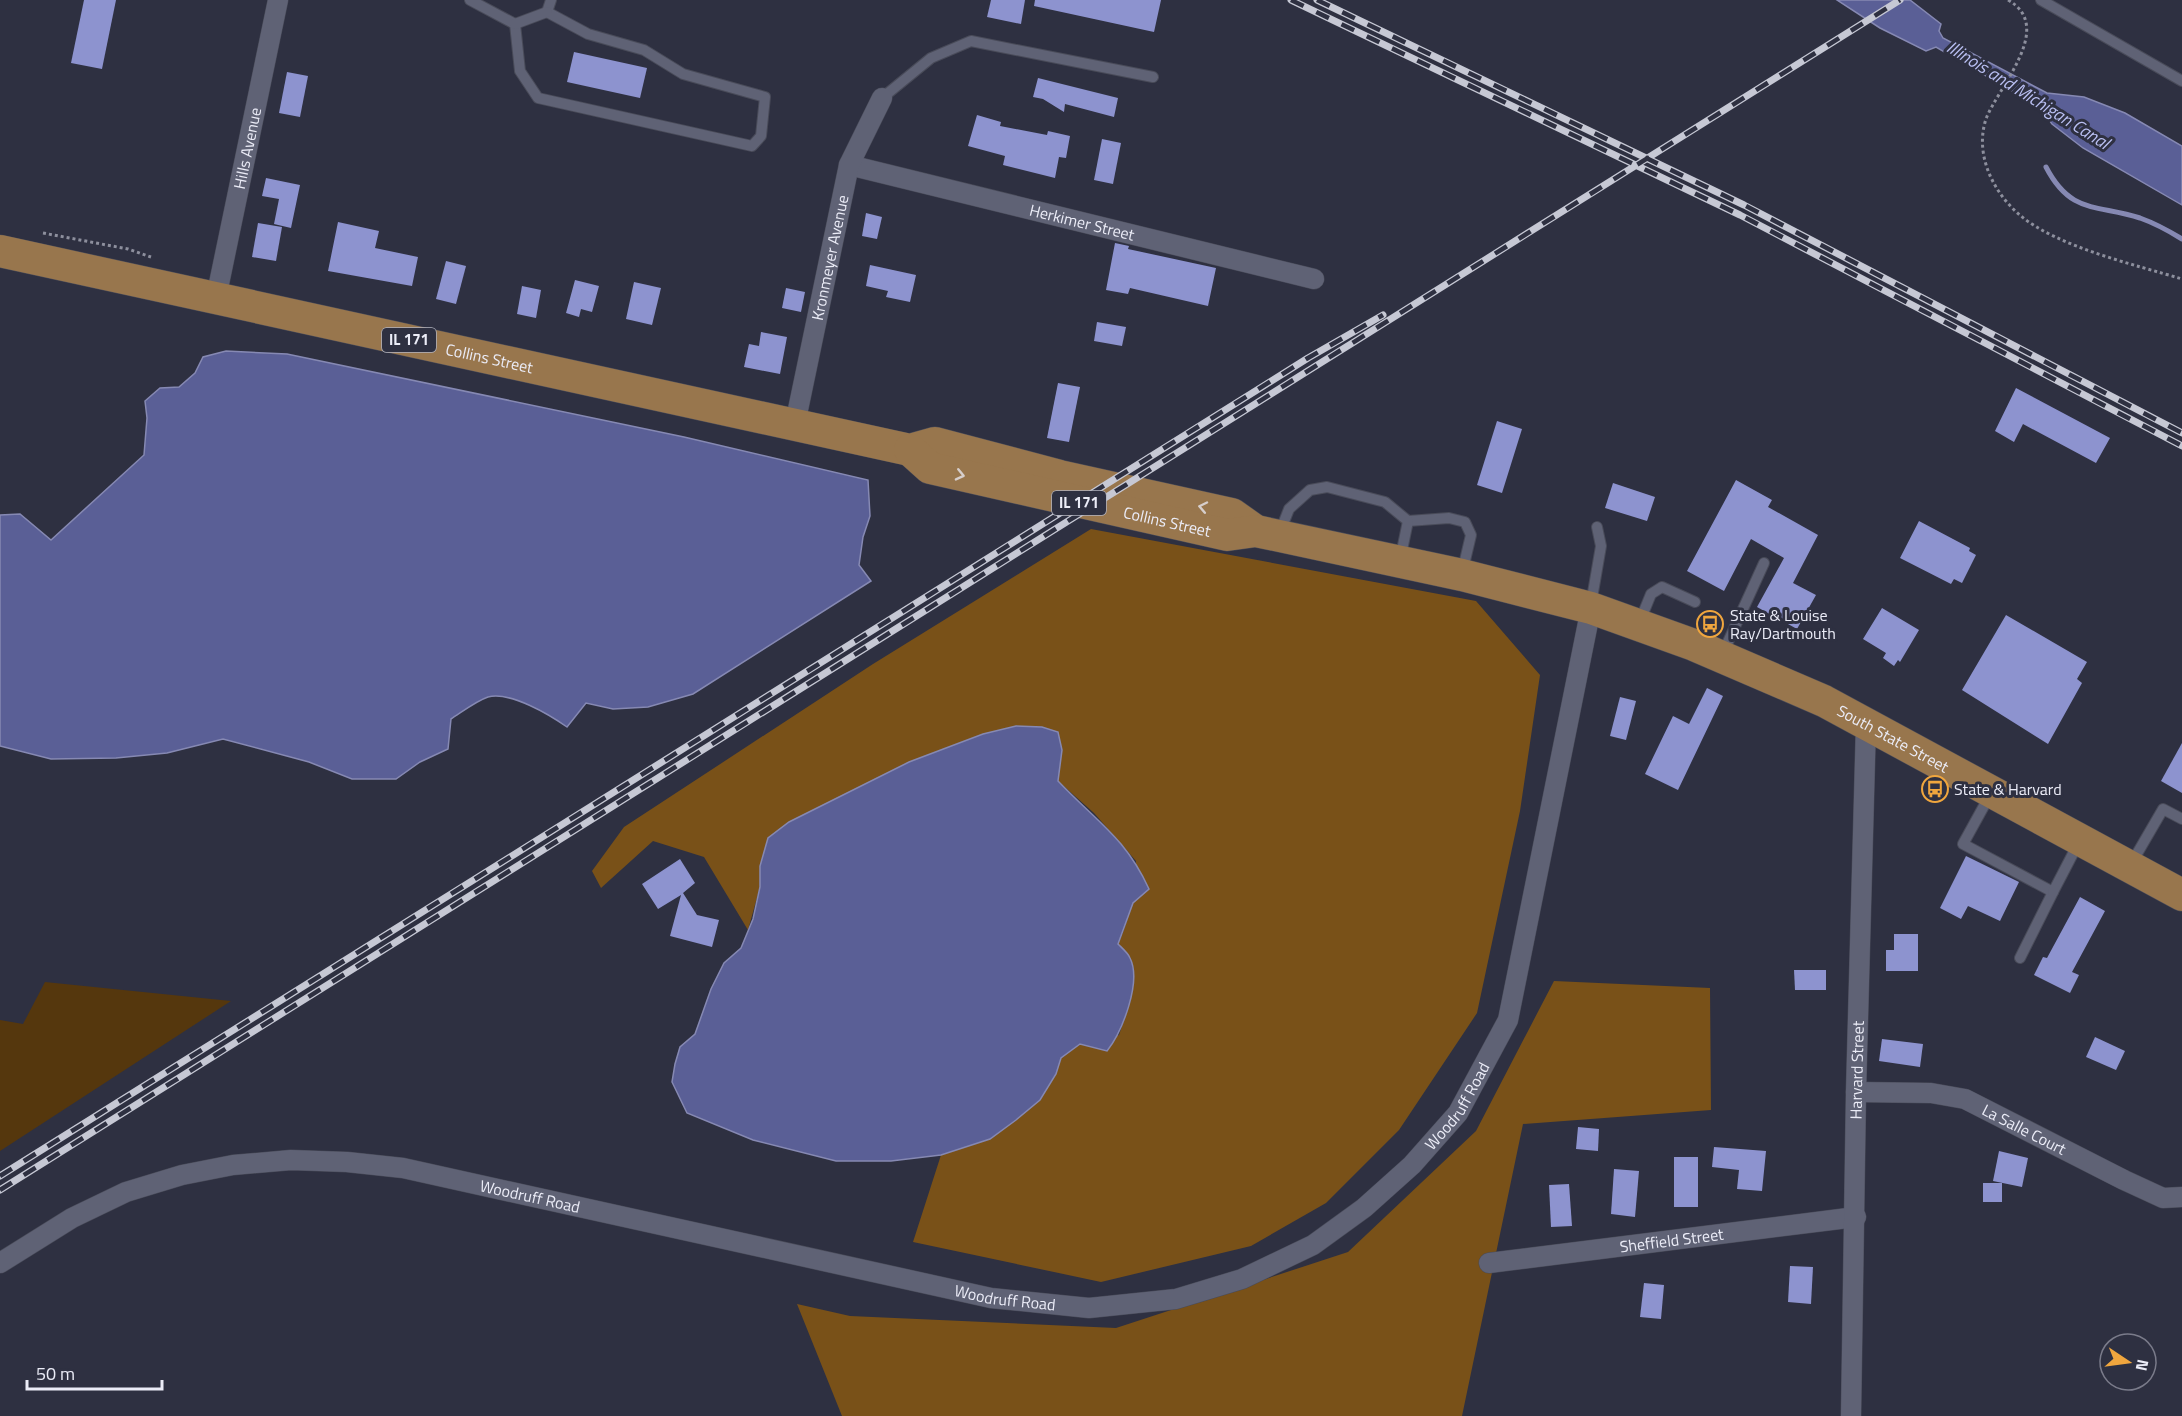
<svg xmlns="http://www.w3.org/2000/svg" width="2182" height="1416" font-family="'Titillium Web',sans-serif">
<rect width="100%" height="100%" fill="#2e3041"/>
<!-- green -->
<polygon fill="#55370d" points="45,982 231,1001 0,1151 0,1020 23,1024"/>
<!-- forest -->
<g fill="#795118">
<path d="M1091,529l385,72 64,74 -20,136 -43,202 -78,117 -73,73 -75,43 -150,36 -188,-40 28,-87 49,-16 66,-65 5,-16 19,-14 12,1 27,-10 9,-27 4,-30 -14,-34c13,-28 16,-53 18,-83l-42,-48 -36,-32 4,-31 -79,-16 -74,28 -120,60 -29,44v21l-12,43 -44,-73 -51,-16 -52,47 -9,-17 32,-44 249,-163z"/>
<polygon points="1554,981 1710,988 1711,1110 1523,1124 1462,1416 842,1416 797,1304 850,1316 1116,1328 1348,1252 1476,1131"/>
</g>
<!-- water -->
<g fill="#5a5f96" stroke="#8689b3" stroke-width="1.5">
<polygon points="1837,0 1910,0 1941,24 1939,31 1943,38 2047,93 2084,97 2125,113 2182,146 2182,205 2083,148 2052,124 2040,107 1936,47 1926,51 1880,28"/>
<path d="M226,351l61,3 397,83 184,43 2,36 -7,21 -4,28 12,16 -178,113 -45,13 -35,2 -27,-6 -19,24c-17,-12 -57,-36 -79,-30 -12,4 -26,15 -37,22l-3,30 -28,13 -24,17h-44l-43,-17 -86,-23 -56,14 -51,5 -65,1 -51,-13v-231l20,-1 31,26 93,-85 3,-37 -2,-17 15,-13 19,-1 16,-14 8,-16z"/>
<path d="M1016,726l26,1 16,5 4,18 -4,31c38,40 67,56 91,108l-16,14 -15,41c4,4 10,9 12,14 12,24 -8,74 -23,93l-27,-7 -19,14 -5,16 -16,26 -24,20 -26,19 -49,16 -50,6h-55l-83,-21 -66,-27 -15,-31 3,-18 5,-17 15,-13 16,-45 13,-26 17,-15 12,-29 7,-32v-21l8,-28 21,-16 120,-60 74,-28z"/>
</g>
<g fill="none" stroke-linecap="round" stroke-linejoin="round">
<!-- stream -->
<path stroke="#8689b3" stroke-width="5" d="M2046,167c25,48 51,37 94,51 14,5 29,13 42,21"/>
</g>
<!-- building -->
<g fill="#8d93cf">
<polygon points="84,0 116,0 102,69 71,63"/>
<polygon points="991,0 1025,0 1021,24 987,17"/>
<polygon points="1035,0 1161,0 1154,32 1034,6"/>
<polygon points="574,52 647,68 640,98 567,82"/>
<polygon points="287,72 308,76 300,117 279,113"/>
<polygon points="1038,78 1118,98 1114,117 1065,104 1064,112 1043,99 1033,97"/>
<polygon points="977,115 1001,122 1000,126 1047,135 1048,131 1070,136 1066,158 1059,157 1055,178 1003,165 1005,156 968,146"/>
<polygon points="1102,139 1121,143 1113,184 1094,180"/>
<polygon points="266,178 300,185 291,228 274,224 279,199 262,196"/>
<polygon points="866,213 882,217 877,239 862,236"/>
<polygon points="338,222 379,231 375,248 418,257 412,286 328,271"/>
<polygon points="258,223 282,227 276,261 252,257"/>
<polygon points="1115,243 1129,246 1128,249 1216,268 1208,306 1130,288 1128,294 1106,290"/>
<polygon points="446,261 466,266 456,304 436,299"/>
<polygon points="870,265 916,275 910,302 886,297 888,291 866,286"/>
<polygon points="575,280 599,286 592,312 581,309 579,317 566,313"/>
<polygon points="634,282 661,288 652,325 626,319"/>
<polygon points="522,286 541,290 536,318 517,314"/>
<polygon points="786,288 805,292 801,312 782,308"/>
<polygon points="1097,322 1126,327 1122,346 1094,341"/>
<polygon points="761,332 787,337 780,374 744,367 749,344 759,346"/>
<polygon points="1058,383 1080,387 1069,442 1047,438"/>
<polygon points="2016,388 2110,438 2096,463 2023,424 2014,442 1995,431"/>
<polygon points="1497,421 1522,429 1502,493 1477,485"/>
<polygon points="1736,480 1772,500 1768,507 1818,535 1793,583 1816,595 1797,629 1757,607 1784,558 1751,539 1724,591 1687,571"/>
<polygon points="1613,483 1655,497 1647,521 1605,508"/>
<polygon points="1919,521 1970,548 1969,551 1976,555 1962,583 1954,579 1951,584 1900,558"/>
<polygon points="1882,608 1919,630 1900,662 1898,660 1894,666 1883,658 1886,653 1863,639"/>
<polygon points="2006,615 2087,662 2077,679 2082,683 2048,744 1962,690"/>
<polygon points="1707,688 1723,696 1678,790 1645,774 1673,716 1689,724"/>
<polygon points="1620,697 1636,701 1626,740 1610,736"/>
<polygon points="2182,743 2182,793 2161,781"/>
<polygon points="1966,856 2019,882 2000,921 1968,906 1961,919 1940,908"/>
<polygon points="680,859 695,883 683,893 697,915 719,920 712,947 670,936 681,895 658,909 642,884"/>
<polygon points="2080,897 2105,911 2072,972 2079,975 2070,993 2034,975 2043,957 2047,958"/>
<polygon points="1894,934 1918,934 1918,971 1886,971 1886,950 1894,950"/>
<polygon points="1794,970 1826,970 1826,990 1795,990"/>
<polygon points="2095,1037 2125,1051 2116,1070 2086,1057"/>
<polygon points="1882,1039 1923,1044 1920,1067 1879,1061"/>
<polygon points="1578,1127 1599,1129 1598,1151 1576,1149"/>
<polygon points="1714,1147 1766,1151 1762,1191 1737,1189 1739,1170 1712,1167"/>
<polygon points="1999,1151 2028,1158 2022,1187 1993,1181"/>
<rect x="1674" y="1157" width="24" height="50"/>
<polygon points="1614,1169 1639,1171 1635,1217 1611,1214"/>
<rect x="1983" y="1183" width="19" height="19"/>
<polygon points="1569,1184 1572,1226 1551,1227 1549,1185"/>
<polygon points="1790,1266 1813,1267 1811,1304 1788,1302"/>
<polygon points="1644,1283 1664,1285 1661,1319 1640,1317"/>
</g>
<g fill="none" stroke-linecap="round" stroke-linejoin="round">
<defs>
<g id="lane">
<polyline points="470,0 515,24 520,71 538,98 752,146 761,136 765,97 683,74 644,50 588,34 547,12 551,0"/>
<polyline points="2041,0 2182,81"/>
<polyline points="515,24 547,12"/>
<polyline points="882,98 931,58 971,41 1153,77"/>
<polyline points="1408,521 1449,518 1465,522 1471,535 1462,573"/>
<polyline points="1280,532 1289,509 1310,490 1327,487 1385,502 1408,521 1400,560"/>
<polyline points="1591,604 1601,546 1597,527"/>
<polyline points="1640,621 1651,594 1662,587 1695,602"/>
<polyline points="1722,655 1764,563"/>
<polyline points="1990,795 1963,844 2053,892 2020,958"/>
<polyline points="2131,864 2163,809 2182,819"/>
<polyline points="2053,892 2079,842"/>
</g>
<g id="street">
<path id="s1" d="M849,165l465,114"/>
<path id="s2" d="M216,298l62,-298"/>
<path id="s3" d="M795,424l54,-259 33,-67"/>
<path id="s4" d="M1856,1092l75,1 34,6 159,81 39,18 19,-1"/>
<path id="s5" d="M0,1263l72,-45 54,-26 56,-17 51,-10 58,-5 56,2 56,6 588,130 98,10 87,-9 66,-20 71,-34 51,-37 48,-43 46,-52 50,-93 83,-412"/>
<path id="s6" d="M1489,1263l367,-46"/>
<path id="s7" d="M1851,1416l5,-324 10,-369"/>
</g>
<g id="primary">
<path id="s8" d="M0,251l910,199 25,-7 125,33 172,38 24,17"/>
<path id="s9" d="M910,450l20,18 297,67 29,-4 206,44 129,33 103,37 130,56 358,194"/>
</g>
</defs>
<!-- lane casing -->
<use href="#lane" stroke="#494b59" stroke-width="12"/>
<!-- street casing -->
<use href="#street" stroke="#494b59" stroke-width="21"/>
<!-- primary casing -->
<use href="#primary" stroke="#494b59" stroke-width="33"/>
<!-- path -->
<g stroke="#8d8f9d" stroke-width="3" stroke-dasharray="3 3" stroke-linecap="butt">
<path d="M2008,0c48,27 -10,87 -22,119 -12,36 8,75 35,97 37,31 115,49 161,63"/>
<polyline points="43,233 128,249 151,257"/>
</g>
<!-- lane -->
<use href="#lane" stroke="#5f6275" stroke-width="10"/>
<!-- street -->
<use href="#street" stroke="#5f6275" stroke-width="20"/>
<!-- primary -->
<use href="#primary" stroke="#98764d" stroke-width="32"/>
<defs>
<g id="rail">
<polyline points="1291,0 1740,215 2182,446"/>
<polyline points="1317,0 1744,205 2182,433"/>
<polyline points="0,1176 1308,358 1383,315"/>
<polyline points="0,1190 1900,0"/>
</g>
</defs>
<!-- rail casing -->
<use href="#rail" stroke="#c6c8d4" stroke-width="7"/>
<!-- rail -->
<use href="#rail" stroke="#2e3041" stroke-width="4.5" stroke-dasharray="14" stroke-linecap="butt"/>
</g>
<!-- one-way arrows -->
<defs><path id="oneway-chevron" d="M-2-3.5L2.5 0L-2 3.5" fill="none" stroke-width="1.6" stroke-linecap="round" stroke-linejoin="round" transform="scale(1.5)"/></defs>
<g stroke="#d6cecc">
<use href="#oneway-chevron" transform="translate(960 475) rotate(13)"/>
<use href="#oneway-chevron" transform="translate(1203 507) rotate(-168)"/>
</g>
<!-- icons -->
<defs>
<symbol id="bus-ring" viewBox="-11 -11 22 22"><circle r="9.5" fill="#2e3041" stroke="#f0a63e" stroke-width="1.5"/><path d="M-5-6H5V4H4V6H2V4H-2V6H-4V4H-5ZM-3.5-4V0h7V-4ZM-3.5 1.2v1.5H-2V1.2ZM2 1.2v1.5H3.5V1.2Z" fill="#f0a63e"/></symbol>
</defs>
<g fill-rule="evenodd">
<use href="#bus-ring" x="1695" y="609" width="30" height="30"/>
<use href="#bus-ring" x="1920" y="774" width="30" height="30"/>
</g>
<g text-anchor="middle" stroke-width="6" stroke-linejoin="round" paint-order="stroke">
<!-- shield labels -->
<g fill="#2e3041" stroke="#b2b4c0" stroke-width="1.5">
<rect x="382" y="328" width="54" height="24" rx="4.5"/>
<rect x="1052" y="491" width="54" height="24" rx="4.5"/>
</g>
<g font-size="15" font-weight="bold" fill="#ebecf7">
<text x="409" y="345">IL 171</text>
<text x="1079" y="508">IL 171</text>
</g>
<!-- street labels -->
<g font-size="16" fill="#ebecf7" stroke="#2e3041">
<text dy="6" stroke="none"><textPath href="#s2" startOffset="153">Hills Avenue</textPath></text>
<text dy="6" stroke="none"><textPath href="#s1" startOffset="240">Herkimer Street</textPath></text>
<text dy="6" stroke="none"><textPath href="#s3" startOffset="170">Kronmeyer Avenue</textPath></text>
<text dy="6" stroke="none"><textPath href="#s8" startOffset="501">Collins Street</textPath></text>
<text dy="6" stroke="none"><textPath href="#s9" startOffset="270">Collins Street</textPath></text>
<text dy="6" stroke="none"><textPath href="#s9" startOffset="1034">South State Street</textPath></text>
<text dy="6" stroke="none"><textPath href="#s7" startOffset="346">Harvard Street</textPath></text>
<text dy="6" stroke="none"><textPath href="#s5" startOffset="1564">Woodruff Road</textPath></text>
<text dy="6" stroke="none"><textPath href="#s4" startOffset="176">La Salle Court</textPath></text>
<text dy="6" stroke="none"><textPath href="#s5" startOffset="556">Woodruff Road</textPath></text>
<text dy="6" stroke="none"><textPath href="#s6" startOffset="184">Sheffield Street</textPath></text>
<text dy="6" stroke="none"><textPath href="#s5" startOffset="1042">Woodruff Road</textPath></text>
</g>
<!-- poi labels -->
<g font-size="16" fill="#ebecf7" stroke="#2e3041" text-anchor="start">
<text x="1730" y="621">State &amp; Louise<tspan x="1730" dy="18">Ray/Dartmouth</tspan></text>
<text x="1954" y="795">State &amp; Harvard</text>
</g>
<!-- water labels -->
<g font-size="18" font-style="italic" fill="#b9bff2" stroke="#2e3041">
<text transform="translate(2028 95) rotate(32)" y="6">Illinois and Michigan Canal</text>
</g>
</g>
<!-- north arrow -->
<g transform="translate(2128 1362) rotate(103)"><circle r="28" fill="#2e3041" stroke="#7a7b8a" stroke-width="1.5"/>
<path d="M0-4.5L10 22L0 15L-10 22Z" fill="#f0a63e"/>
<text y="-9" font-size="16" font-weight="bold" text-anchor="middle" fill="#ebecf7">N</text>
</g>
<!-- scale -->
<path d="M27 1380v9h135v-9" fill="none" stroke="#ebecf7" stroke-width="3"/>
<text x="36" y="1380" font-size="18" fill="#ebecf7" stroke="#2e3041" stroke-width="4.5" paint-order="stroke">50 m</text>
</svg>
